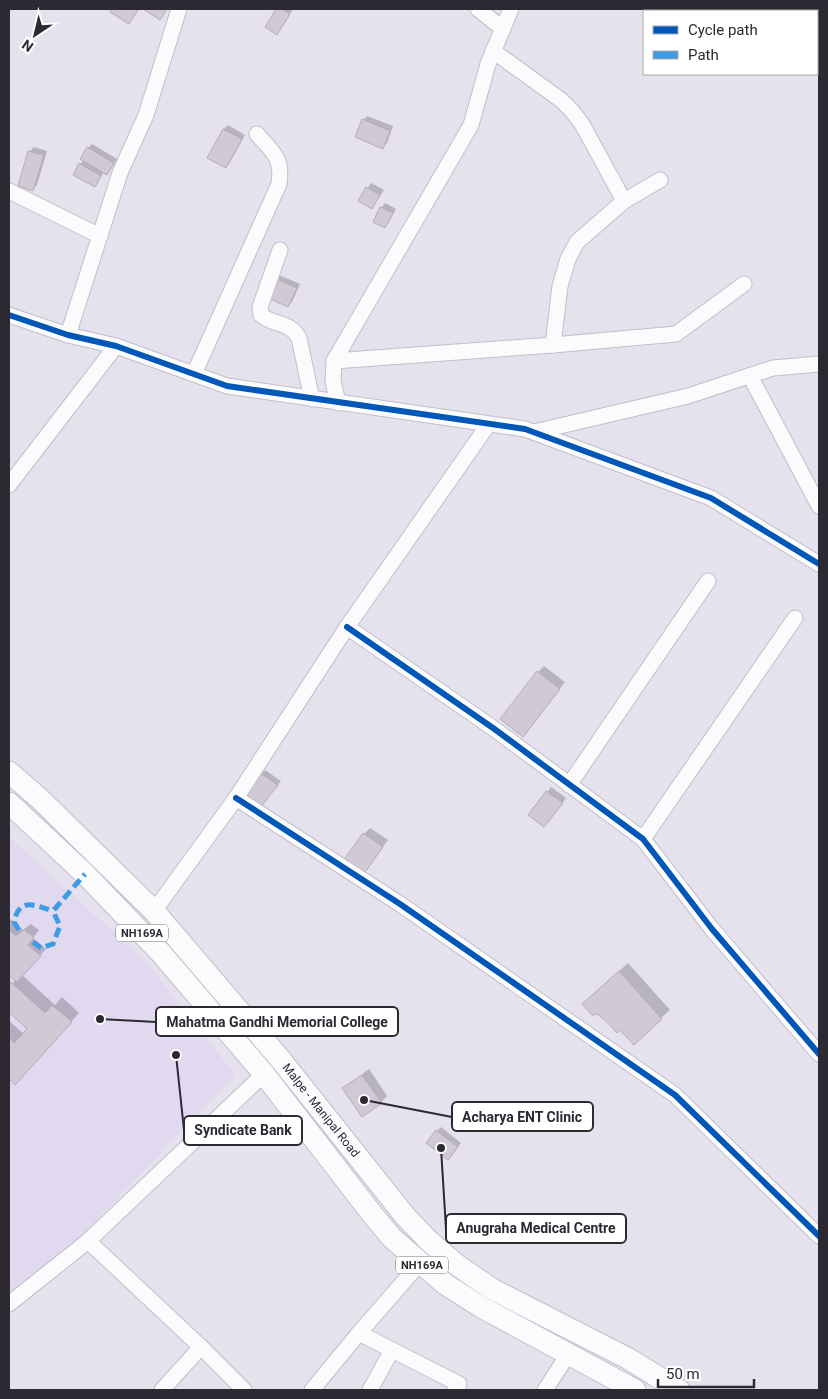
<svg xmlns="http://www.w3.org/2000/svg" width="828" height="1399" font-family="Roboto,sans-serif">
<rect width="100%" height="100%" fill="#e5e1ed"/>
<!-- built -->
<polygon fill="#e0d9ef" points="9,837 146,962 235,1075 76,1241 9,1293"/>
<!-- shadow -->
<g fill="#0003">
<polygon points="278,9 293,9 281,29 266,27"/>
<polygon points="367,116 393,126 387,143 382,147 363,120"/>
<polygon points="228,125 245,135 230,162 225,166 224,129"/>
<polygon points="92,144 117,159 111,169 107,174 104,172 95,186 80,164 84,160 88,148"/>
<polygon points="34,147 47,151 37,185 33,189 19,185 30,151"/>
<polygon points="371,183 384,190 372,208 359,201"/>
<polygon points="385,203 396,209 389,222 385,226 375,221 381,208"/>
<polygon points="279,275 300,284 292,302 288,306 275,279"/>
<polygon points="544,666 565,682 523,735 538,672"/>
<polygon points="265,770 281,781 261,806 246,794"/>
<polygon points="551,787 566,798 548,822 530,815"/>
<polygon points="370,828 388,840 363,873 364,834"/>
<polygon points="9,918 23,930 31,924 39,930 33,938 46,949 22,975 55,1005 62,997 79,1013 15,1083 9,1077 9,1021 24,1034 29,1028 9,1010 9,987 16,980 9,974 9,967 11,965 9,963"/>
<polygon points="628,963 670,1010 661,1018 621,1028 583,1004"/>
<polygon points="369,1069 387,1096 381,1102 344,1088"/>
<polygon points="441,1127 461,1143 452,1155 427,1143"/>
</g>
<!-- building -->
<g fill="#d2c9d6" stroke="#b2adb7">
<polygon points="112,9 136,9 138,10 129,24 110,12"/>
<polygon points="143,9 167,9 160,20"/>
<polygon points="276,9 282,9 290,14 277,35 265,27"/>
<polygon points="362,119 390,131 383,149 355,137"/>
<polygon points="223,129 242,139 226,168 207,158"/>
<polygon points="87,147 114,163 107,175 80,159"/>
<polygon points="28,151 44,155 33,191 18,186"/>
<polygon points="79,163 101,176 95,187 73,175"/>
<polygon points="366,187 380,195 372,209 358,201"/>
<polygon points="380,207 393,213 385,228 373,222"/>
<polygon points="274,278 297,288 288,307 266,297"/>
<polygon points="537,671 560,689 523,737 500,719"/>
<polygon points="260,773 278,785 261,807 245,795"/>
<polygon points="546,791 563,803 544,827 528,815"/>
<polygon points="363,833 383,847 363,875 343,861"/>
<polygon points="9,930 16,936 24,930 34,937 28,945 41,956 17,982 9,976"/>
<polygon points="619,971 662,1019 634,1045 620,1030 617,1033 606,1021 597,1014 592,1015 582,1004"/>
<polygon points="11,982 45,1013 52,1005 72,1022 15,1085 9,1079 9,1038 14,1043 27,1029 9,1012 9,985"/>
<polygon points="362,1075 382,1103 362,1117 342,1088"/>
<polygon points="436,1130 458,1147 448,1160 426,1143"/>
</g>
<g fill="none" stroke-linecap="round" stroke-linejoin="round">
<defs>
<g id="minor">
<polyline points="478,9 503,29"/>
<polyline points="493,51 561,100 572,111 582,124 624,201"/>
<polyline points="9,191 100,236"/>
<path d="M280,250l-20,57 1,8c13,11 29,6 38,23l13,61"/>
<polyline points="9,315 68,335 116,346 227,386 525,429 711,498 819,564"/>
<polyline points="68,335 120,173 146,115 179,9"/>
<polyline points="553,345 560,286 568,259 577,242 624,201 660,180"/>
<polyline points="334,361 553,345 676,334 744,284"/>
<path d="M194,374l85,-190c4,-27 -6,-31 -22,-50"/>
<polyline points="750,376 819,506"/>
<polyline points="338,403 333,381 334,361 471,125 488,64 511,9"/>
<polyline points="534,432 688,396 773,368 819,364"/>
<polyline points="9,485 116,346"/>
<polyline points="347,627 493,728 643,839 712,929 819,1054"/>
<polyline points="569,785 708,581"/>
<polyline points="236,798 400,904 675,1095 819,1236"/>
<polyline points="643,839 795,618"/>
<polyline points="154,911 236,798 347,627 488,425"/>
<polyline points="88,1241 201,1347 244,1390"/>
<polyline points="9,1304 88,1241 264,1074"/>
<polyline points="359,1333 459,1384 455,1390"/>
<polyline points="162,1390 201,1347"/>
<polyline points="312,1390 359,1333 420,1263"/>
<polyline points="370,1390 392,1350"/>
<polyline points="545,1390 569,1353"/>
</g>
<g id="highway">
<path id="s1" d="M9,772l31,27 114,112 127,149 124,156 24,25 28,24 35,24 137,70 50,31"/>
<polyline points="9,803 85,874 160,952 264,1074 372,1214 392,1238 445,1284 481,1307 635,1390"/>
</g>
</defs>
<!-- minor casing -->
<use href="#minor" stroke="#c2bfc9" stroke-width="17"/>
<!-- highway casing -->
<use href="#highway" stroke="#c2bfc9" stroke-width="23"/>
<!-- minor -->
<use href="#minor" stroke="#fbfafc" stroke-width="15"/>
<!-- highway -->
<use href="#highway" stroke="#fbfafc" stroke-width="21"/>
<!-- quiet -->
<g stroke="#3d9ce2" stroke-width="5" stroke-dasharray="10 5" stroke-linecap="butt">
<path d="M19,930l-5,-8c5,-25 20,-17 39,-11"/>
<polyline points="33,942 41,948 53,944 60,926 53,911 85,874"/>
</g>
<defs>
<g id="cycleway">
<polyline points="9,315 68,335 116,346 227,386 525,429 711,498 819,564"/>
<polyline points="347,627 493,728 643,839 712,929 819,1054"/>
<polyline points="236,798 400,904 675,1095 819,1236"/>
</g>
</defs>
<!-- cycleway casing -->
<use href="#cycleway" stroke="#fff" stroke-width="9"/>
<!-- cycleway -->
<use href="#cycleway" stroke="#0057b8" stroke-width="6"/>
</g>
<g text-anchor="middle" stroke-width="4.5" stroke-linejoin="round" paint-order="stroke">
<!-- shield labels -->
<g fill="#fff" stroke="#6b6970" stroke-width="1">
<rect x="116" y="924.5" width="52" height="17" rx="4"/>
<rect x="396" y="1256.5" width="52" height="17" rx="4"/>
</g>
<g font-size="11" font-weight="bold" fill="#2c2932">
<text x="142" y="937">NH169A</text>
<text x="422" y="1269">NH169A</text>
</g>
<!-- street labels -->
<g font-size="12" fill="#2c2932" stroke="#fff">
<text dy="4" stroke="none"><textPath href="#s1" startOffset="461">Malpe - Manipal Road</textPath></text>
</g>
</g>
<!-- callouts -->
<path fill="none" stroke="#2c2932" stroke-width="2" d="M100 1019L156 1022M364 1100L452 1117M176 1055L184 1130M441 1148L446 1229"/>
<g fill="#2c2932" stroke="#fff" stroke-width="2">
<circle cx="100" cy="1019" r="5"/>
<circle cx="364" cy="1100" r="5"/>
<circle cx="176" cy="1055" r="5"/>
<circle cx="441" cy="1148" r="5"/>
</g>
<g fill="#fff" stroke="#2c2932" stroke-width="2">
<rect x="156" y="1007" width="242" height="29" rx="5"/>
<rect x="452" y="1102" width="141" height="29" rx="5"/>
<rect x="184" y="1116" width="118" height="29" rx="5"/>
<rect x="446" y="1214" width="180" height="29" rx="5"/>
</g>
<g font-size="14" text-anchor="middle" font-weight="bold" fill="#2c2932">
<text x="277" y="1027">Mahatma Gandhi Memorial College</text>
<text x="522" y="1122">Acharya ENT Clinic</text>
<text x="243" y="1135">Syndicate Bank</text>
<text x="536" y="1233">Anugraha Medical Centre</text>
</g>
<!-- border -->
<rect width="828" height="1399" fill="none" stroke="#2c2932" stroke-width="20"/>
<!-- legend -->
<rect x="643" y="10" width="175" height="65" fill="#ffffff" stroke="#aba9ad"/>
<rect x="653" y="26" width="25" height="8" fill="#0057b8" stroke="#aba9ad"/>
<text x="688" y="35" font-size="15" fill="#2c2932">Cycle path</text>
<rect x="653" y="51" width="25" height="8" fill="#3d9ce2" stroke="#aba9ad"/>
<text x="688" y="60" font-size="15" fill="#2c2932">Path</text>
<!-- north arrow -->
<g transform="translate(35 35) rotate(215)" stroke="#ffffff" stroke-width="4" paint-order="stroke">
<path d="M0-4L9 19L0 12L-9 19Z" fill="#2c2932"/>
<text y="-8" font-size="14" font-weight="bold" text-anchor="middle" fill="#2c2932">N</text>
</g>
<!-- scale -->
<path d="M658 1379v8h96v-8" fill="none" stroke="#2c2932" stroke-width="2.5"/>
<text x="666" y="1379" font-size="15" fill="#2c2932" stroke="#ffffff" stroke-width="4" paint-order="stroke">50 m</text>
</svg>
